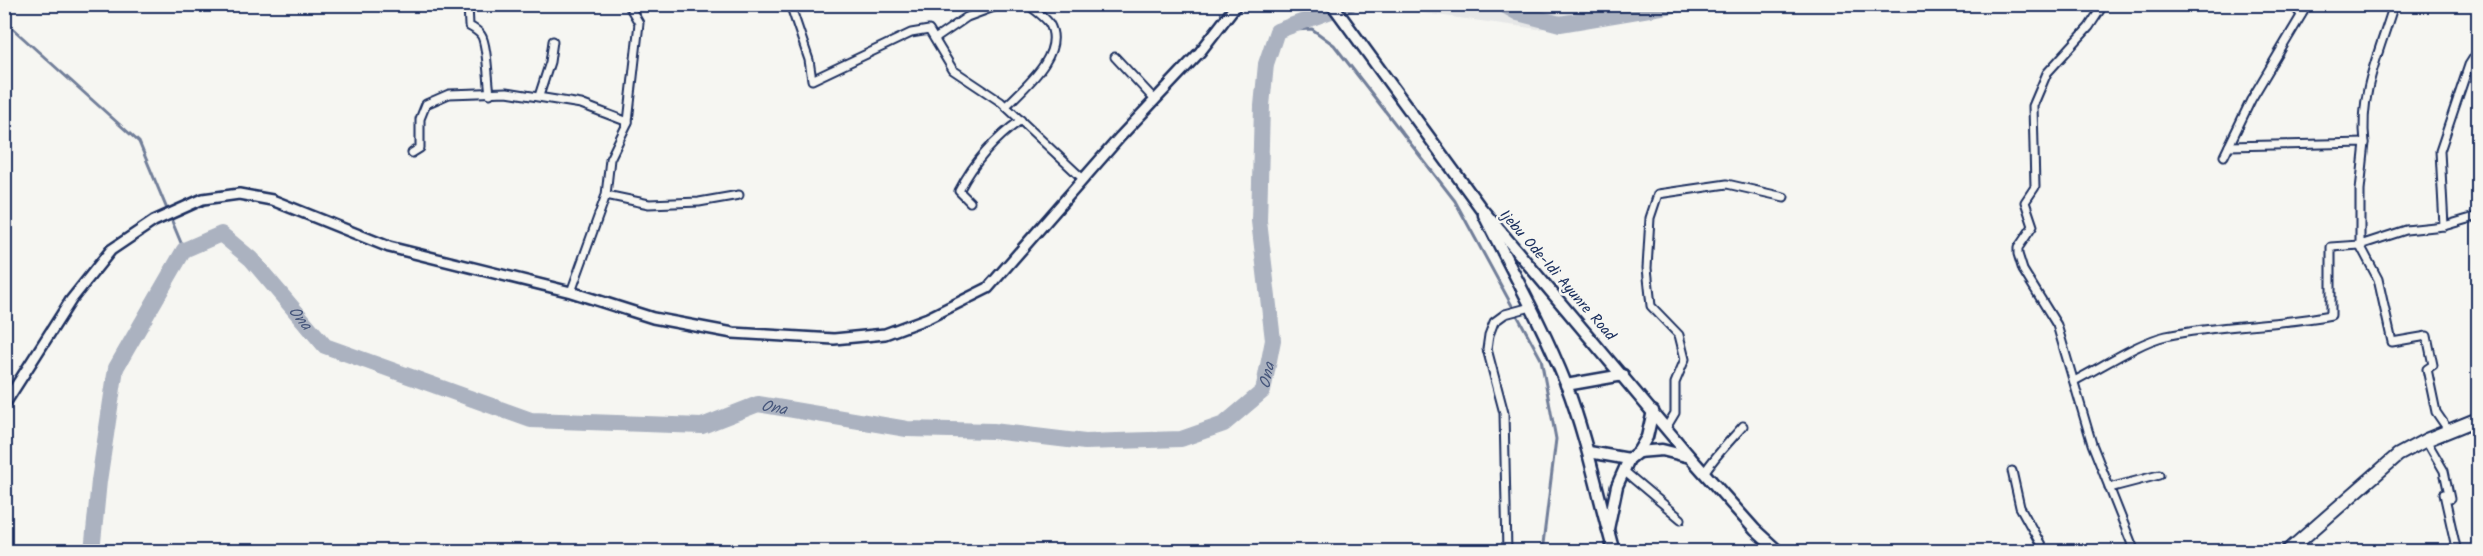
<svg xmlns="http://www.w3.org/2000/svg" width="2483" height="556" font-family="Kalam,sans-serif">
<rect width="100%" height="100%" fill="#f6f6f2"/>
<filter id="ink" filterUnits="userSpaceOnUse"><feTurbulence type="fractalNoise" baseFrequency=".0167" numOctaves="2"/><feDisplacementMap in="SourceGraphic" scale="12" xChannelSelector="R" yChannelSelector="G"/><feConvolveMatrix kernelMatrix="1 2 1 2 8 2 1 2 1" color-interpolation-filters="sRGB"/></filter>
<g filter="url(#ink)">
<!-- built -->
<polygon fill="#e6e7e7" points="1365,5 1682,5 1672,12 1538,29"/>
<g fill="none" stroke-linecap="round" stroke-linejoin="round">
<!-- stream -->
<g stroke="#717e99" stroke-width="3">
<polyline points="4,28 12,28 139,142 184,250"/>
<polyline points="1277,31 1312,29 1334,45 1455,201 1541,359 1556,439 1542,552"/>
</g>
<!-- river -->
<g stroke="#abb2c0" stroke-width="16">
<polyline points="1502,4 1518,13 1560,24 1679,4"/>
<path id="s1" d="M92,552l7,-71 17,-113 68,-118 37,-16 30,25 74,87 206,74 171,6 56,-22 149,25 86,2 92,11 96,-3 43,-15 39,-33 10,-51 -14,-119 3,-115 4,-42 11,-33 73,-27"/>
</g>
<defs>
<g id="minor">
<path d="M468,4l1,22c4,2 9,5 12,9 6,8 7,46 9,59"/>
<polyline points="790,4 809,60 812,80 911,33 929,30 953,70 1001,102 1083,179"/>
<polyline points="2104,4 2089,27 2047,73 2033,106 2035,187 2025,202 2033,226 2018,248 2018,254 2023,270 2057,325 2092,444 2135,552"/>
<polyline points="2293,4 2301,15"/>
<polyline points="935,39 967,17 1002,4"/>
<polyline points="2478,51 2469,65 2440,151 2444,226 2478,216"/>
<polyline points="1115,57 1155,100"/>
<polyline points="539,96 550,62 553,41"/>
<path d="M1006,106c18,-18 61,-53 43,-83 -6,-8 -14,-12 -21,-19"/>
<path d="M2365,143c-6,-50 15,-92 29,-139"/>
<polyline points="2229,146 2365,143 2360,190 2360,245 2406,230 2444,226"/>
<polyline points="412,153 420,148 420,119 426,104 449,94 507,92 581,104 628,122"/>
<polyline points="2224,156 2251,100 2308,4"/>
<polyline points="606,195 649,204 699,202 739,195"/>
<path d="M970,202l-11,-11c15,-29 35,-52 62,-71"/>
<polyline points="571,292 606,195 610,159 628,122 639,23 628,4"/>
<path d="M2074,381c26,-13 65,-39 92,-45 54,-12 111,-10 165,-21v-68l29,-2 18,34 14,63 35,-6 6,29 -6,4 9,43 13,19"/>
<polyline points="1666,428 1675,413 1675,383 1685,359 1679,335 1651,306 1647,268 1650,218 1658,194 1727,184 1784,197"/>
<polyline points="2426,440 2444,471 2450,499"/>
<polyline points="1624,471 1681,519"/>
<polyline points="2012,471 2020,507 2045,552"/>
<path d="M1704,473c11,-17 25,-31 39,-47"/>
<polyline points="2109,488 2159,475"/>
<polyline points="2444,494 2457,552"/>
<polyline points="1507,552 1504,413 1487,349 1489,335 1494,322 1505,314 1531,307"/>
</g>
<polyline id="tertiary" points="4,405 71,300 111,250 154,221 203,199 239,194 272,200 389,247 571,292 653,318 733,333 834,339 885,334 928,318 988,288 1120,137 1200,52 1237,4"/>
<path id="secondary" d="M1484,215c28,56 59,111 82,169 21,55 32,112 48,168"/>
<g id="primary">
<polyline points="1332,4 1480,207 1690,457 1755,530 1779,552"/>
<polyline points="1566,385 1623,375"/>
<polyline points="1589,452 1629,459"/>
<polyline points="1638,452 1662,450 1690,457"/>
<polyline points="1608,529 1617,486 1629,459 1638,452 1647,437 1653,411"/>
</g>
<polyline id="trunk" points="2287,552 2398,455 2426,440 2478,419"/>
</defs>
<!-- minor casing -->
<use href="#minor" stroke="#1b2f5e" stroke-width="11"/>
<!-- tertiary casing -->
<use href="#tertiary" stroke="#1b2f5e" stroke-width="14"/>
<!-- secondary casing -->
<use href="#secondary" stroke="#1b2f5e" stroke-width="15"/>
<!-- primary casing -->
<use href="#primary" stroke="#1b2f5e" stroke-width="15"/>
<!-- trunk casing -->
<use href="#trunk" stroke="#1b2f5e" stroke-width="16"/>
<!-- minor -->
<use href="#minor" stroke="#f6f6f2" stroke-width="7"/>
<!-- tertiary -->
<use href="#tertiary" stroke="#f6f6f2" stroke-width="9"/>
<!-- secondary -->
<use href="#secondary" stroke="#f6f6f2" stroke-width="10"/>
<!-- primary -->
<use href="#primary" stroke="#f6f6f2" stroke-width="10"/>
<!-- trunk -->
<use href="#trunk" stroke="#f6f6f2" stroke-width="12"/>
</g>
</g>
<g text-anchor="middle" stroke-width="5" stroke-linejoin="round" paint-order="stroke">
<!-- street labels -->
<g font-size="15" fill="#1b2f5e" stroke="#f6f6f2">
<text transform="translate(1558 275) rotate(49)" y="5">Ijebu Ode-Idi Ayunre Road</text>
</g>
<!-- water labels -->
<g font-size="16" font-style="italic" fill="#46567b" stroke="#f6f6f2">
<text dy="6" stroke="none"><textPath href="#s1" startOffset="478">Ona</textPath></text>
<text dy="6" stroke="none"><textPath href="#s1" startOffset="1504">Ona</textPath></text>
<text dy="6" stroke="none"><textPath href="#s1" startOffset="982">Ona</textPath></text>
</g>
</g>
<!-- margin -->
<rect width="2483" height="556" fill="none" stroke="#f6f6f2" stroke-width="24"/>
<rect x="12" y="12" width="2459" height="532" fill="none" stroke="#1b2f5e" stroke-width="2" filter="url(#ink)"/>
</svg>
